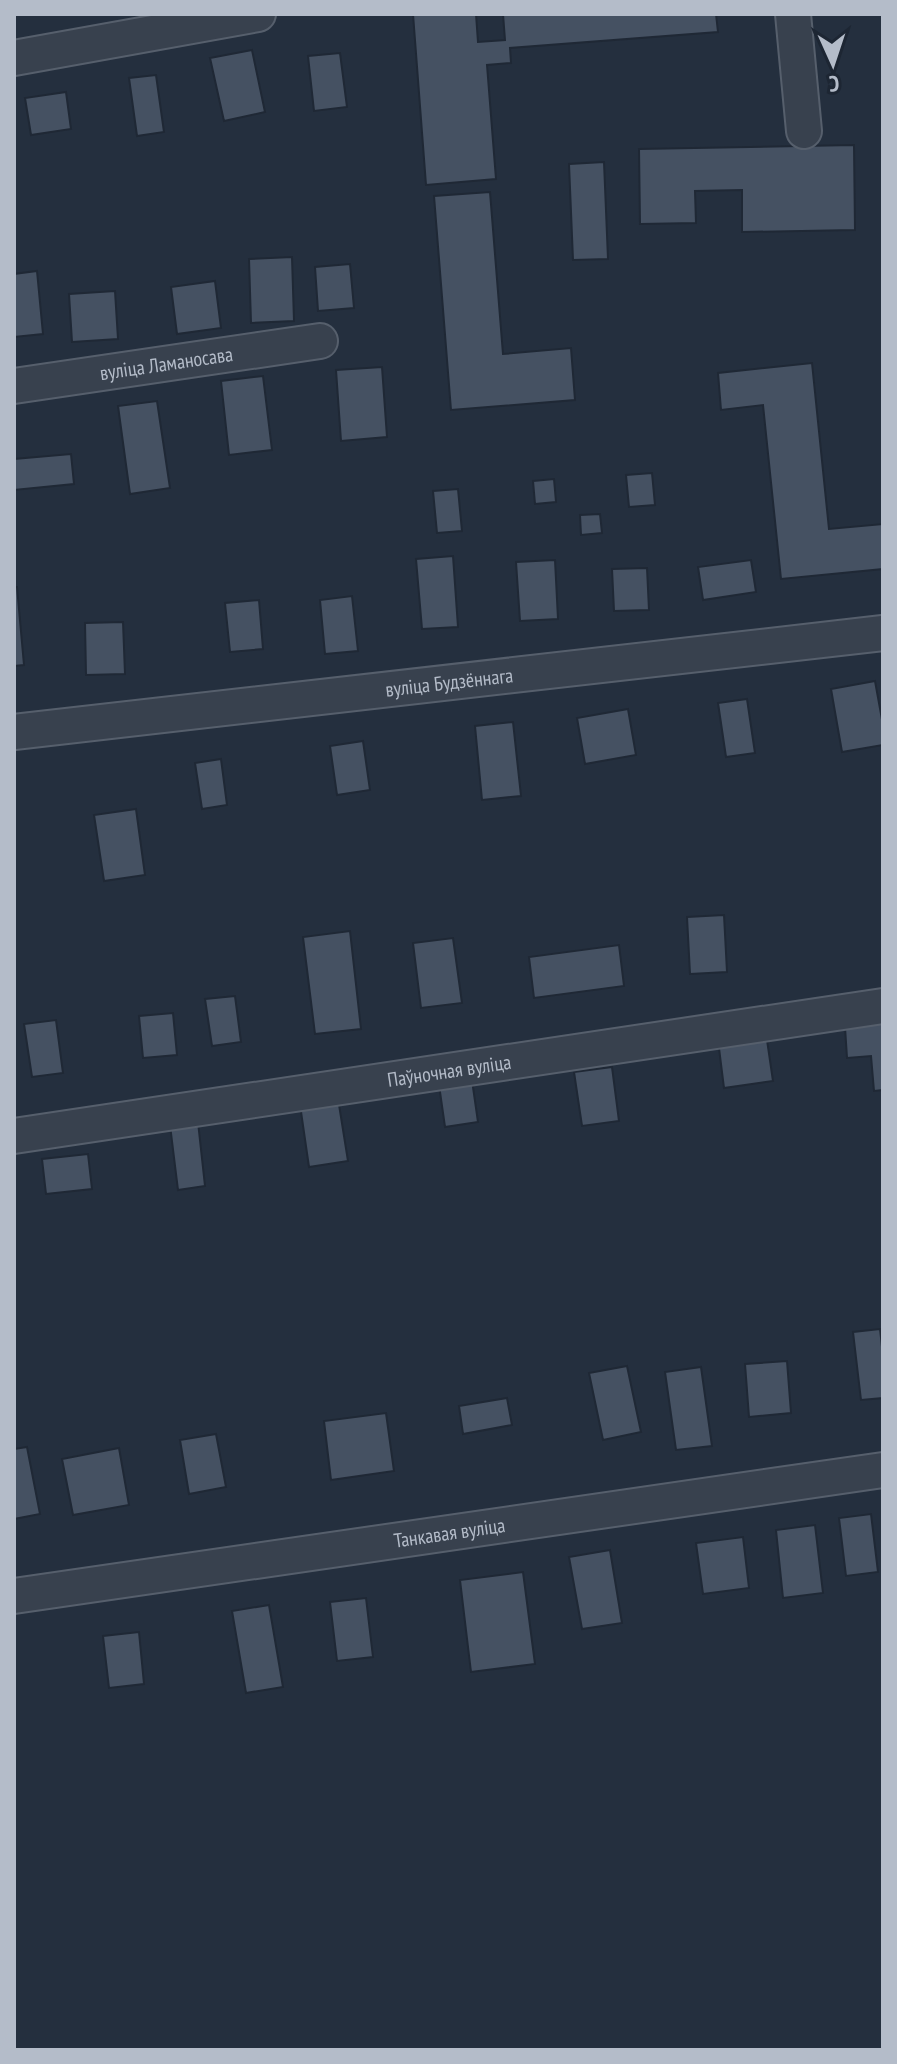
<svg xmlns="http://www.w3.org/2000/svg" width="897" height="2064" font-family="'PT Sans Narrow',sans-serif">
<rect width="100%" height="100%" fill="#242f3e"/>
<!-- building -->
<g fill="#455162" stroke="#1f2835" stroke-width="2">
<polygon points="413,14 476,14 478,42 505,40 503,14 716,14 718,32 510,48 511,63 487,65 496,179 426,185"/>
<polygon points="252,50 265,112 224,121 210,58"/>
<polygon points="340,53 347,107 314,111 308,56"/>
<polygon points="156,75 164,132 137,136 129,78"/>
<polygon points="66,92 71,129 31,135 25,98"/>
<polygon points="854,145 855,230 742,232 742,190 695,191 696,223 640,224 639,149"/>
<polygon points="604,162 608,259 573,260 569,164"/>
<polygon points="490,192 503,354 571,348 575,400 451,410 434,196"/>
<polygon points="292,257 294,321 251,323 249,259"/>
<polygon points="350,264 354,308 318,311 315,267"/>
<polygon points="37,271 43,334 14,337 14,274"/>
<polygon points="215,281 221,328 177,334 171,287"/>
<polygon points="115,291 118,339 72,342 69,294"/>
<polygon points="812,363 829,529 883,524 883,569 781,579 763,405 721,410 718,373"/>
<polygon points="382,367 387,437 341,441 336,370"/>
<polygon points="263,376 272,450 229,455 221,381"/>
<polygon points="157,401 170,488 130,494 118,406"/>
<polygon points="71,454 74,484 14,490 14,459"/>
<polygon points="652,473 655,505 629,507 626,475"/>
<polygon points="554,479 556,502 535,504 533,481"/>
<polygon points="458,489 462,531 437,533 433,491"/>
<polygon points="600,514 602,533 581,535 580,515"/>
<polygon points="453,556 458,627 422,629 416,559"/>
<polygon points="555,560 558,619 520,621 516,562"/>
<polygon points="751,560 756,592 703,600 698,567"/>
<polygon points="647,568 649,610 614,611 612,569"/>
<polygon points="14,587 17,587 24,665 14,666"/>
<polygon points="352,596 358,651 325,654 320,600"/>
<polygon points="259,600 263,649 230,652 225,603"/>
<polygon points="123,622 125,674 86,675 85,623"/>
<polygon points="875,681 883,725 883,745 842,752 831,689"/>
<polygon points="747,699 755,753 726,757 718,703"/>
<polygon points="628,709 636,755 585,764 577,718"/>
<polygon points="513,722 521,796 482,800 475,726"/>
<polygon points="363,741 370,790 337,795 330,746"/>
<polygon points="221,759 227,805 202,809 195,763"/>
<polygon points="136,809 145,875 104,881 94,815"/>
<polygon points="724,915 727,972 690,974 687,917"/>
<polygon points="350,931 361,1029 315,1034 303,937"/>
<polygon points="453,938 462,1003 421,1008 413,943"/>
<polygon points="619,945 624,986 534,998 529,957"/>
<polygon points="235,996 241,1042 212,1046 205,999"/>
<polygon points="173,1013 177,1055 143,1058 139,1016"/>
<polygon points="56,1020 63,1073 32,1077 24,1024"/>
<polygon points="883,1020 883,1090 874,1091 871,1056 847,1058 845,1027"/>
<polygon points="766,1033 773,1081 724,1088 718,1040"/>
<polygon points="612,1067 619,1121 582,1126 574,1072"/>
<polygon points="471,1073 478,1122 445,1127 438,1078"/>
<polygon points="337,1092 348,1161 309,1167 299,1098"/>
<polygon points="198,1122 205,1186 178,1190 170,1125"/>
<polygon points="88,1154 92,1189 46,1194 42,1159"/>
<polygon points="880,1329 883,1356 883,1398 861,1400 853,1332"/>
<polygon points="787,1361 791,1413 749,1417 745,1364"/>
<polygon points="627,1366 641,1432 603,1440 589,1373"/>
<polygon points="701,1367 712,1446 676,1450 665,1372"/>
<polygon points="507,1398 512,1425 463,1434 459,1406"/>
<polygon points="386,1413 394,1471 331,1480 324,1421"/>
<polygon points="216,1434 226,1487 189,1494 180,1440"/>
<polygon points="27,1447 40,1514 14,1519 14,1449"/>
<polygon points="119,1448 129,1505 73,1515 62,1459"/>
<polygon points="871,1514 878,1572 846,1576 839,1518"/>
<polygon points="815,1525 823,1593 783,1598 776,1530"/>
<polygon points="743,1537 749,1588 703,1594 696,1543"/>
<polygon points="610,1550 622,1623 582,1629 569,1557"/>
<polygon points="523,1572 535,1664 471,1672 460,1580"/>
<polygon points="366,1598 373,1657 337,1661 330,1602"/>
<polygon points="269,1605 283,1687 246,1693 232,1611"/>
<polygon points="139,1632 144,1684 109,1688 103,1636"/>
</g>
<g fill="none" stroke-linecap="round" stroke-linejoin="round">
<defs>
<g id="minor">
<polyline points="793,14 804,131"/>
<polyline points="14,58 258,14"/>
<path id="s1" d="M14,386l306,-45"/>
<path id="s2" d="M14,732l869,-99"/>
<path id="s3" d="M14,1136l869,-130"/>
<path id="s4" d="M14,1596l869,-126"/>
</g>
</defs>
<!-- minor casing -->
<use href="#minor" stroke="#565f6c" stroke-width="38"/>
<!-- minor -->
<use href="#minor" stroke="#38414e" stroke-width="34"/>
</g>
<g text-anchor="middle" stroke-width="6" stroke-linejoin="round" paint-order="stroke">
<!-- street labels -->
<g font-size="20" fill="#b4bcc9" stroke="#1d2633">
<text dy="7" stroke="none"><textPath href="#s1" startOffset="154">вуліца Ламаносава</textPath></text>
<text dy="7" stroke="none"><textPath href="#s2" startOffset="438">вуліца Будзённага</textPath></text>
<text dy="7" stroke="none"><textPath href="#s3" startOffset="440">Паўночная вуліца</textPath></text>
<text dy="7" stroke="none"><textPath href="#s4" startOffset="440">Танкавая вуліца</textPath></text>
</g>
</g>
<!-- border -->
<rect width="897" height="2064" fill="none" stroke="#b4bcc9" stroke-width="32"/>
<!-- north arrow -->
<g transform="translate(833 64) rotate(177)" stroke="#1d2633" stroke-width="6" paint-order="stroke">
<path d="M0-6L14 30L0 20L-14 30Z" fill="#b4bcc9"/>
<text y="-12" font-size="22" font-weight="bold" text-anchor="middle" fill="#b4bcc9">С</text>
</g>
</svg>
